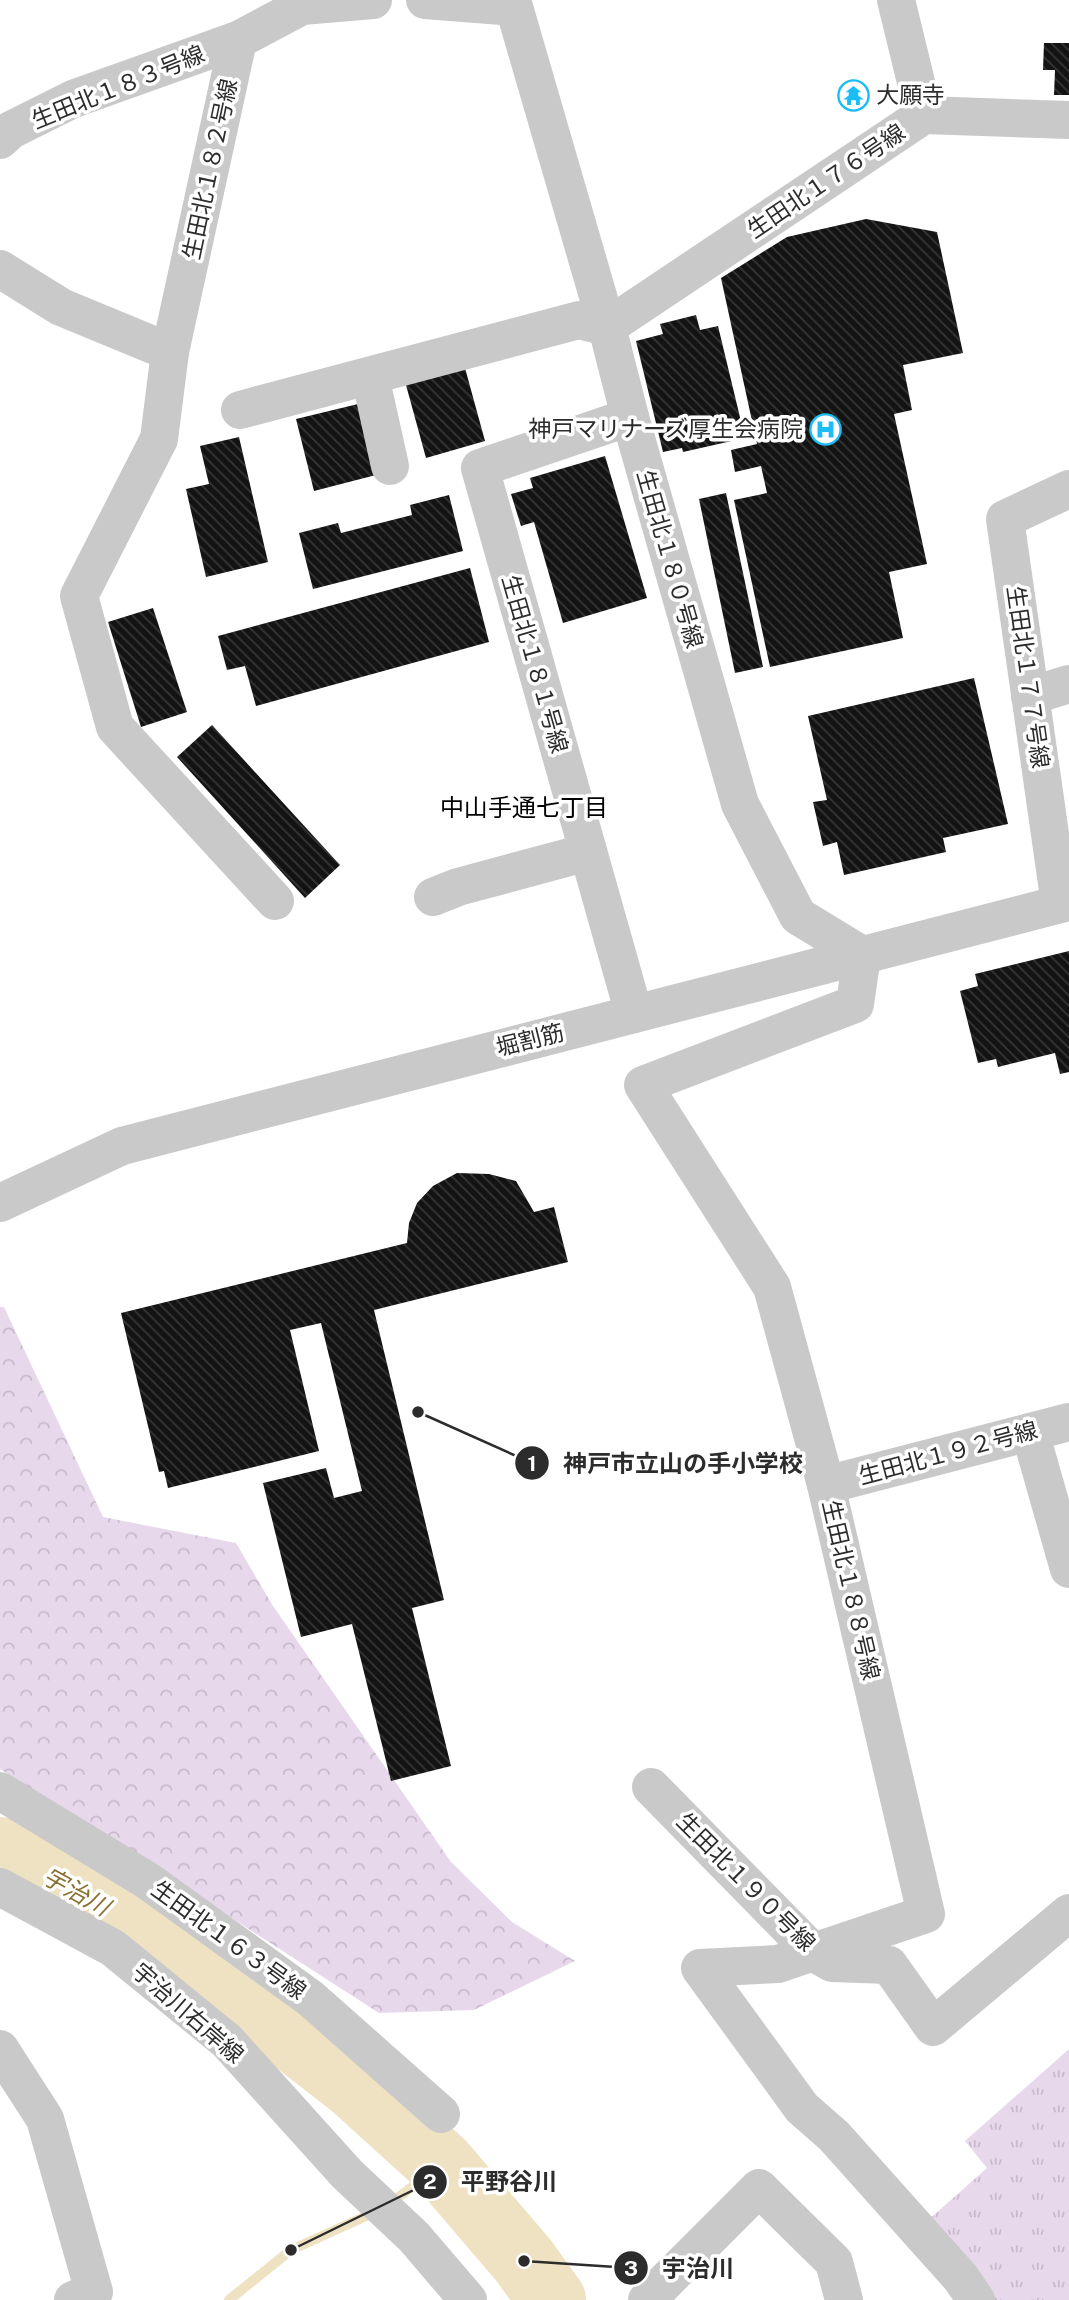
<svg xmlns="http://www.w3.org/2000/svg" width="1069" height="2300" font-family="'Public Sans','Noto Sans JP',sans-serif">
<defs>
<pattern id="grass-tufts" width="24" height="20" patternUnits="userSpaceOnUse" patternTransform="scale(1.75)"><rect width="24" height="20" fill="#e8d8ec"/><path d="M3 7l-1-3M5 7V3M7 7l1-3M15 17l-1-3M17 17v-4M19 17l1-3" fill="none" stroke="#c7bacb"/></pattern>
<pattern id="forest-crowns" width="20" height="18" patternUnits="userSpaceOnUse" patternTransform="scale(1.75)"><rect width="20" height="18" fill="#e8d8ec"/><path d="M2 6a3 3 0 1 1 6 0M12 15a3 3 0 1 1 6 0" fill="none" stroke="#c7bacb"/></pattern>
<pattern id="building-back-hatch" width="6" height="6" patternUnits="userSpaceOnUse" patternTransform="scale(1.75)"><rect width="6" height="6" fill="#131313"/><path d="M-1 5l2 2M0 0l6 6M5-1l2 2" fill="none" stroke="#363636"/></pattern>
</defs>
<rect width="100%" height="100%" fill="#fff"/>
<!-- grass -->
<polygon fill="url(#grass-tufts)" points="1069,2049 1069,2300 992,2300 926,2222 987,2168 965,2141"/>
<!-- forest -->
<polygon fill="url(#forest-crowns)" points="0,1307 4,1307 103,1517 236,1543 273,1606 451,1862 512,1922 575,1961 474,2010 379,2013 0,1769"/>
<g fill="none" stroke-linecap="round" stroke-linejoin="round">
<!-- stream -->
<g stroke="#eee2c2" stroke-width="10">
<polyline points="389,2204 442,2165"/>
<polyline points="229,2300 291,2250 375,2212"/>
</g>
<!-- river -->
<polyline stroke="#eee2c2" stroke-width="68" points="0,1851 151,1933 211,1974 355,2086 442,2165 524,2261 552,2300"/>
</g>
<!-- building -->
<g fill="url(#building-back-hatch)">
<polygon points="1044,43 1069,43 1069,95 1054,95 1055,70 1043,70"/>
<polygon points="866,219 937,232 963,353 903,365 912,410 894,414 927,564 889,572 903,638 770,667 734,500 767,493 761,466 735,472 731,450 757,444 721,278 787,237"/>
<polygon points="696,315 700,330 718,326 745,438 683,452 682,448 663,452 636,341 663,334 660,324"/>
<polygon points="465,368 485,441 426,458 406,385"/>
<polygon points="358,404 376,475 314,491 296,419"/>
<polygon points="239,437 268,562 206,577 186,489 209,484 200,446"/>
<polygon points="605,456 647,598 563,623 534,522 521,526 511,494 533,488 530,478"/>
<polygon points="726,493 763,667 735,673 699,499"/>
<polygon points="449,495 463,551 313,589 299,533 338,523 341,533 412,515 410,505"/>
<polygon points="470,568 489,642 256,706 245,666 227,670 218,636"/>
<polygon points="153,608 187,712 141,727 108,622"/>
<polygon points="974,678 1008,824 943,838 946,852 844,875 837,842 823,846 813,802 827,800 808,716"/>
<polygon points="212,725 340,865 305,898 177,757"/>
<polygon points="1069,951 1069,1072 1060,1074 1055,1053 998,1067 996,1059 978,1063 960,991 978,986 975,974"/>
<polygon points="457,1173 489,1174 516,1181 534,1212 554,1207 568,1262 374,1310 444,1600 412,1608 451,1766 391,1781 352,1624 301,1637 263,1483 326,1468 334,1498 362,1491 321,1323 290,1330 319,1451 168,1488 164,1471 159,1472 121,1313 407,1243 409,1223 417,1203 433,1186"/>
</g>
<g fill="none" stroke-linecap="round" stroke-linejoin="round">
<!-- minor -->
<g stroke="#c9c9c9" stroke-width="38">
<polyline points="425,0 513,7"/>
<polyline points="512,0 607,327 630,417 740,804 798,916 862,955 855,1004 643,1085 772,1287 826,1485 926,1914 778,1964 700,1968 802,2108 834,2136 961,2278 976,2300"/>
<polyline points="896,0 924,115"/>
<polyline points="238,40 170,352 159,439 79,596 115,727 275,901"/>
<polyline points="0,140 11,130 73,99 238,40 302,6 373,0"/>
<polyline points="0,269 61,307 170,352"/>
<polyline points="370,376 390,466"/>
<polyline points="240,410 579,320 607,327 924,115 1069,120"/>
<polyline points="630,417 480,468 634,1014"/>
<polyline points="1030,696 1069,684"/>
<polyline points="433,897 458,887 588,852"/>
<polyline points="1060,904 1005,519 1069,489"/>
<polyline points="0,1203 122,1146 1069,902"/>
<polyline points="1030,1432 1069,1569"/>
<polyline points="826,1485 1069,1422"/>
<polyline points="651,1787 813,1952 832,1963 889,1965 933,2027 1069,1913"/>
<polyline points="0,1791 148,1881 310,1998 441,2114"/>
<polyline points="0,1887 113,1948 227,2041 347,2174 414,2237 468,2300"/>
<polyline points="0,2049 45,2119 94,2292 73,2300"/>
<polyline points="647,2300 759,2188 834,2262 844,2300"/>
</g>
</g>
<!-- icons -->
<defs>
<symbol id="temple-ring" viewBox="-11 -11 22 22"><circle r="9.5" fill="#fff" stroke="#1cbcf6" stroke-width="1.5"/><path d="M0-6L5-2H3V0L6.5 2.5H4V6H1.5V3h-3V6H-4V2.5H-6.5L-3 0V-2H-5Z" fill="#1cbcf6"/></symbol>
<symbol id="hospital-ring" viewBox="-11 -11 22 22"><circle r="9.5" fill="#fff" stroke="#1cbcf6" stroke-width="1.5"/><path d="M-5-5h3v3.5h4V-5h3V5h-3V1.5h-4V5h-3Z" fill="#1cbcf6"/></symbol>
</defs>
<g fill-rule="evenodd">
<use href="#temple-ring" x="836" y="78" width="35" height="35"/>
<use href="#hospital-ring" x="808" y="412" width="35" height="35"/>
</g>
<g text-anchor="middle" stroke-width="7" stroke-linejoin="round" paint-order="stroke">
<!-- street labels -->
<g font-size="23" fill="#2c2c2c" stroke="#fff">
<text transform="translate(118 87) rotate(-22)" y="8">生田北１８３号線</text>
<text transform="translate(210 169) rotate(-78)" y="8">生田北１８２号線</text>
<text transform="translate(826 181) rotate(-34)" y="8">生田北１７６号線</text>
<text transform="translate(670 559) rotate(74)" y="8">生田北１８０号線</text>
<text transform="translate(535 664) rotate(74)" y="8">生田北１８１号線</text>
<text transform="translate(1028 677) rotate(82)" y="8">生田北１７７号線</text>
<text transform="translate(530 1040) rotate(-14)" y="8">堀割筋</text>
<text transform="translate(948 1453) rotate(-15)" y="8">生田北１９２号線</text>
<text transform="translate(851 1590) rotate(77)" y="8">生田北１８８号線</text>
<text transform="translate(746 1882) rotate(45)" y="8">生田北１９０号線</text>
<text transform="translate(229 1940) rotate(36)" y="8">生田北１６３号線</text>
<text transform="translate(188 2013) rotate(41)" y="8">宇治川右岸線</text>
</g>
<!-- poi labels -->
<g font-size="23" fill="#2c2c2c" stroke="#fff" text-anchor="start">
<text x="876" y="103">大願寺</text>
<text x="803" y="437" text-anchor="end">神戸マリナーズ厚生会病院</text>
</g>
<!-- neighbourhood labels -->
<g font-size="24" fill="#000" stroke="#fff">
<text x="524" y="816">中山手通七丁目</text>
</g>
<!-- water labels -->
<g font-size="24" font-style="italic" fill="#897030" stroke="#fff">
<text transform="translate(76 1892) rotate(29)" y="8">宇治川</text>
</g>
</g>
<!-- callouts -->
<path fill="none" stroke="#2c2c2c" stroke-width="2.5" d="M418 1412L532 1463M291 2250L430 2182M524 2261L631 2268"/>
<g fill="#2c2c2c" stroke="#fff" stroke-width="2.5">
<circle cx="418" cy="1412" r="7"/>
<circle cx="291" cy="2250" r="7"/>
<circle cx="524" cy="2261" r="7"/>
<circle cx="532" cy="1463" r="18"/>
<circle cx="430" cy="2182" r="18"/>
<circle cx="631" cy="2268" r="18"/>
</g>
<g font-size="21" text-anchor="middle" font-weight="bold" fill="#fff">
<text x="532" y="1471">1</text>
<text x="430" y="2189">2</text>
<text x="631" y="2276">3</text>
</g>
<g font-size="24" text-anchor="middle" font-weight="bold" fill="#2c2c2c" stroke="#fff" stroke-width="7" stroke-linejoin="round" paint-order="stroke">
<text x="683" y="1472">神戸市立山の手小学校</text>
<text x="509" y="2190">平野谷川</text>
<text x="698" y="2277">宇治川</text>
</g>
</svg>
